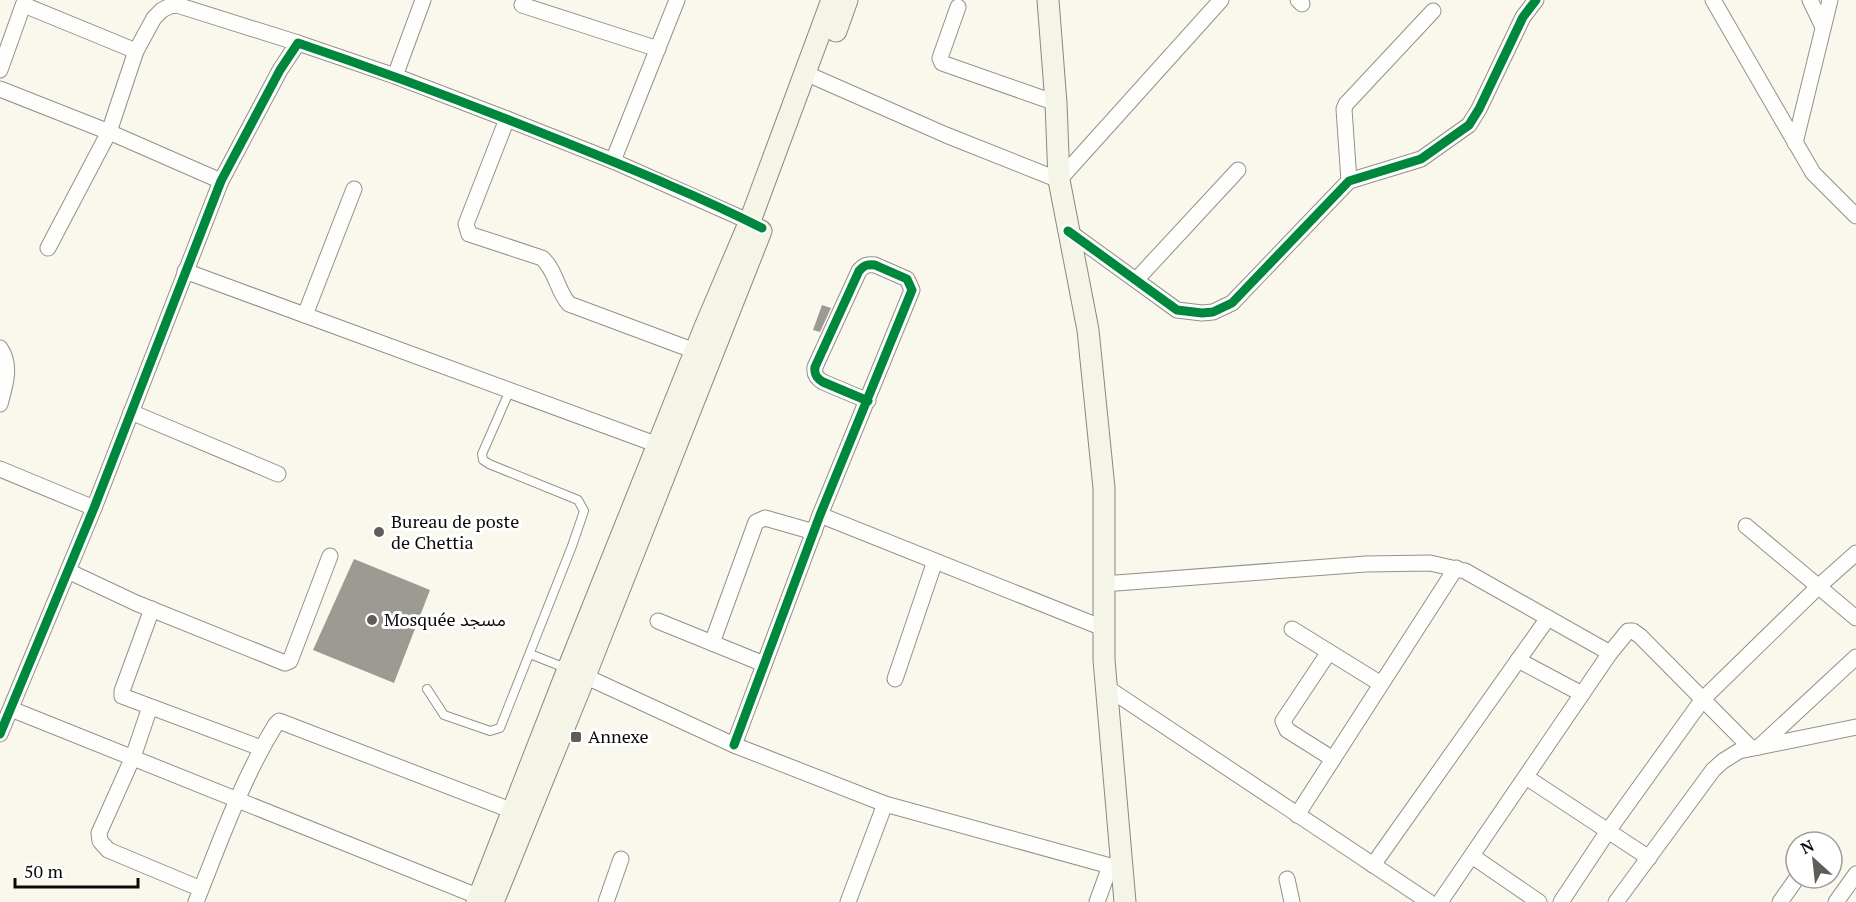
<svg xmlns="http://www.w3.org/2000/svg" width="1856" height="902" font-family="'PT Serif','Noto Sans Arabic',serif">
<rect width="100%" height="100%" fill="#faf8ed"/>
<!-- building -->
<g fill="#9c9a93">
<polygon points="822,305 831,308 820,332 813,330"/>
<polygon points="354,559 430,590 394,683 313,650"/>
</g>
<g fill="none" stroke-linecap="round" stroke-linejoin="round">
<defs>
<g id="lane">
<polyline points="530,654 568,669"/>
<polyline points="427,689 444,715 490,731 500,728 572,546 584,511 578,500 489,464 483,460 482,454 510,390"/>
</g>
<g id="street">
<polyline points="1298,0 1302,4"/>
<polyline points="1713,0 1813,173 1856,216"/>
<polyline points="1810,0 1823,27"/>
<polyline points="24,5 136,51"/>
<polyline points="522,5 658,49"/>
<polyline points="958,7 940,58 942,63 1056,103"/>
<polyline points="0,70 25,0"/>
<polyline points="805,73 946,135 1059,180 1221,0"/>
<polyline points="395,76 423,0"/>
<polyline points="0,89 109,132 221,181"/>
<path d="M507,119l-41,105 3,10 73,24c14,12 15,33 27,46l126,47"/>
<polyline points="1795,143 1830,0"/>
<polyline points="613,161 677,0"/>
<polyline points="1349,181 1344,109 1346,104 1433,11"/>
<polyline points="1068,231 1177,310 1202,313 1213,312 1232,303 1349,181 1421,159 1469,125 1479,109 1523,17 1536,0"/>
<polyline points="48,248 109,132 136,51 154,18 162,10 170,6 177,5 298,43"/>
<polyline points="185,271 658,445"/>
<polyline points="1136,280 1238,170"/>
<polyline points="305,315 354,189"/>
<path d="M0,348c12,17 5,38 0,56"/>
<polyline points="131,412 278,474"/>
<polyline points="0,469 94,508"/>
<polyline points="820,515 1103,628"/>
<polyline points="1746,526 1856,618"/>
<polyline points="68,571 136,603 285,663 290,661 330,556"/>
<polyline points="1103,584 1366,564 1430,563 1465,571 1610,653"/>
<polyline points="152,609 122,691 122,696 261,748"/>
<polyline points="658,621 764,664"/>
<polyline points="1292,629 1381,684"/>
<polyline points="712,643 756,522 765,518 814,532"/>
<polyline points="1329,652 1283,721 1287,730 1333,759"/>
<polyline points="1518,660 1582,694"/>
<polyline points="576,672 734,745 885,804 1121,869"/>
<polyline points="895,679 935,561"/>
<polyline points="1106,687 1429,902"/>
<polyline points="150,707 133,757 99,833 100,841 108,850 201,889"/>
<polyline points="11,709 487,900"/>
<polyline points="0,734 94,508 221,181 280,70 298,43 395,76 507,119 613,161 757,225"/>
<path d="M734,745l86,-230 92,-225 -5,-11 -32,-14c-7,-1 -11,0 -16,6l-44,96c-1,7 1,11 8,15l45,19"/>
<polyline points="1759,747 1856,657"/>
<polyline points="1526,777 1649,858"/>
<polyline points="1297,815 1456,568"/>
<polyline points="1472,856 1539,902"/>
<polyline points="1373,865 1548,618"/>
<polyline points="1287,879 1292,902"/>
<path d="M196,902c24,-60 46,-123 80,-178l3,-3 234,90"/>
<polyline points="606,902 621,859"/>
<polyline points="848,902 885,804"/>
<polyline points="1097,902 1110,866"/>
<polyline points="1440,902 1610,653 1628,631 1633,631 1640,636 1751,748"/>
<polyline points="1561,902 1608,831 1703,699 1819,586 1856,553"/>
<polyline points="1616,902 1713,770 1723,761 1739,751 1856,727"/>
<polyline points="1780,902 1797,878"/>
<polyline points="1836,902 1856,874"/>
</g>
<g id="secondary">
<polyline points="1048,0 1056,103 1059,180 1088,330 1104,488 1104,660 1125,902"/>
<polyline points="836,31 847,0"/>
<polyline points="477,902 568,669 705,327 750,221 832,0"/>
<polyline points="493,902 585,676 761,231"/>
</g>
</defs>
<!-- lane casing -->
<use href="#lane" stroke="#92918c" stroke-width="10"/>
<!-- street casing -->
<use href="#street" stroke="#92918c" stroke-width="17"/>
<!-- secondary casing -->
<use href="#secondary" stroke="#898883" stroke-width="23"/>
<!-- lane -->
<use href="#lane" stroke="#fefefc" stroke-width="8"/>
<!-- street -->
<use href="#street" stroke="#fefefc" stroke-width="15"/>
<!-- secondary -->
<use href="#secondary" stroke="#f4f4e7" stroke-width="21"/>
<defs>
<g id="cycleway">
<polyline points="1068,231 1177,310 1202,313 1213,312 1232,303 1349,181 1421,159 1469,125 1479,109 1523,17 1536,0"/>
<path d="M0,734l94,-226 127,-327 59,-111 18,-27c89,30 177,63 264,98 67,27 135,54 200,87"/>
<path d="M734,745l86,-230 92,-225 -5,-11 -32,-14c-7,-1 -11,0 -16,6l-44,96c-1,7 1,11 8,15l45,19"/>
</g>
</defs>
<!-- cycleway casing -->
<use href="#cycleway" stroke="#fff" stroke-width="13"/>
<!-- cycleway -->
<use href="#cycleway" stroke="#00873e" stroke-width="9"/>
</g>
<!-- markers -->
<g fill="#5e5d59" stroke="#fff" stroke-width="2">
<circle cx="379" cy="532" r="6"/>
<circle cx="372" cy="620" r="6"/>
<rect x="570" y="731" width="12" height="12" rx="3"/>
</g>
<g text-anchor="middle" stroke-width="6" stroke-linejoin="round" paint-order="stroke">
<!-- poi labels -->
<g font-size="18" fill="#0a0a0a" stroke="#fff" text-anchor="start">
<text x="391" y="528">Bureau de poste<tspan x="391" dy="21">de Chettia</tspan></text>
<text x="384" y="626">Mosquée مسجد</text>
<text x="588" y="743">Annexe</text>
</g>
</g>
<!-- north arrow -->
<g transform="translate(1814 860) rotate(333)"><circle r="28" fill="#ffffff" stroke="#9d9d9d" stroke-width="1.5"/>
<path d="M0-4.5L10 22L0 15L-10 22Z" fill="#5e5d59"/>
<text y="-9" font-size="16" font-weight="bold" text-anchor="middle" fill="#0a0a0a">N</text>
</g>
<!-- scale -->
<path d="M15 878v9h123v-9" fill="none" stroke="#0a0a0a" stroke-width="3"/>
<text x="24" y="878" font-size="18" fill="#0a0a0a" stroke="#ffffff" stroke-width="4.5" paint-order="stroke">50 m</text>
</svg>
